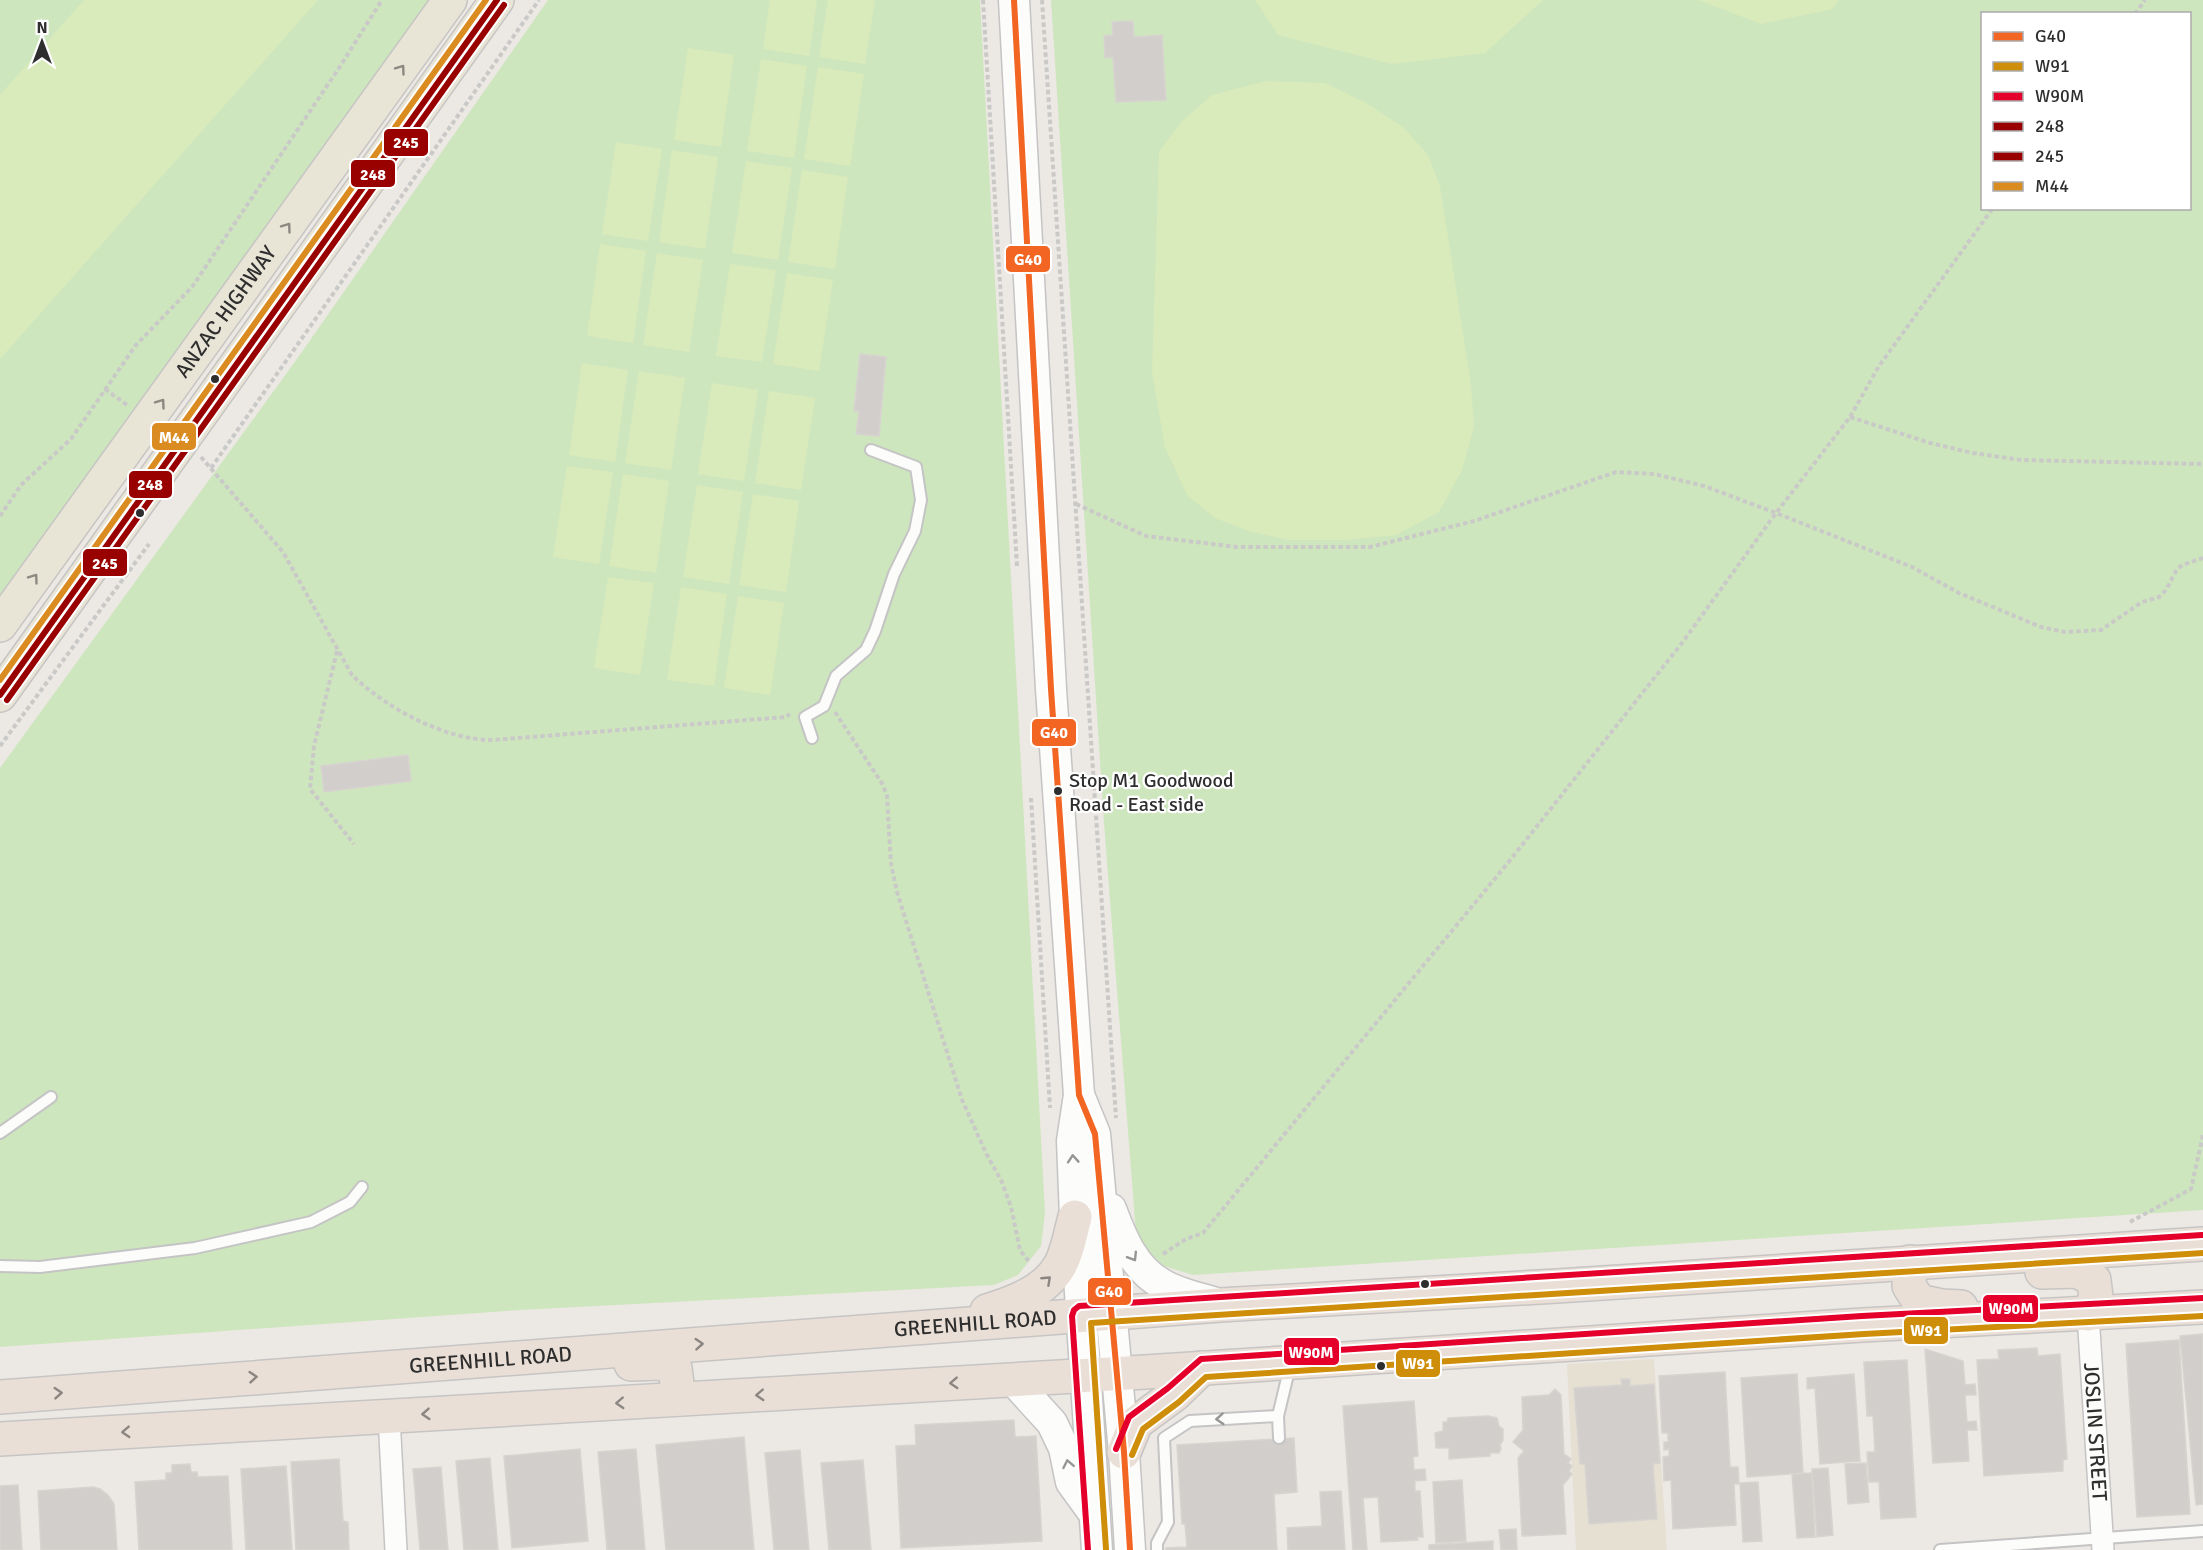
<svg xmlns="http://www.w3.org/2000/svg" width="2203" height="1550" font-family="Signika,sans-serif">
<rect width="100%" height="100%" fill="#ece8e4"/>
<!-- education -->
<polygon fill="#e6e0d3" points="1654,1359 1667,1550 1576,1550 1567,1364"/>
<!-- green -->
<g fill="#cee6be" fill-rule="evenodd">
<polygon points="0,0 432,0 0,605"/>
<polygon points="548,0 980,0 1045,1213 1041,1246 1018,1275 994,1285 520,1310 0,1347 0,768 299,356"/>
<path d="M1051,0h1152v1210l-1010,65 -29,-9 -16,-15 -12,-17 -32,-411zM1982,14h208v194h-208z"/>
</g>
<!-- pitch -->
<g fill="#d9eabb">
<polygon points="84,0 318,0 0,359 0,95"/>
<polygon points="770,0 817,0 809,56 763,49"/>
<polygon points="828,0 875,0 865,64 819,57"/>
<polygon points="1255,0 1543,0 1485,53 1392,64 1278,35"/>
<polygon points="1699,0 1839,0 1833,9 1761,24"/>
<polygon points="688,48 734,55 721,147 674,140"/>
<polygon points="761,59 807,66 794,158 747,151"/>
<polygon points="818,67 864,74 850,166 804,159"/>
<polygon points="1266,81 1325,83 1366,103 1404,128 1428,155 1440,186 1471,385 1474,427 1462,470 1439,512 1396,535 1347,540 1288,540 1249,531 1215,518 1187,495 1165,447 1152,373 1159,152 1181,122 1212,95"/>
<polygon points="616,142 662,149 648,241 602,234"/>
<polygon points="672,150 718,157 705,249 659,242"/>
<polygon points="746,161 792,168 778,260 732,253"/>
<polygon points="802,170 848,177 835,269 788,262"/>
<polygon points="600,244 646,251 633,343 587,336"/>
<polygon points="657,253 703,260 689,352 643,345"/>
<polygon points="730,264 776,270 762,362 716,356"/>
<polygon points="787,273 833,280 819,371 773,364"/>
<polygon points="582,363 628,370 615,462 569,455"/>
<polygon points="639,371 685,378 671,470 625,463"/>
<polygon points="712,383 758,390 744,481 698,474"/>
<polygon points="769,391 815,398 801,490 755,483"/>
<polygon points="567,466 613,472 599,564 553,557"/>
<polygon points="623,474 669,481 656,573 609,566"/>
<polygon points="697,485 743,492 729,584 683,577"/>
<polygon points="753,494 799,501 786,592 739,585"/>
<polygon points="608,577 654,583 640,675 594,668"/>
<polygon points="681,587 727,594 714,686 667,680"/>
<polygon points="738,596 784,603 770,695 724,688"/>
</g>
<!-- building -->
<g fill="#d1cecb" stroke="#d7d4d0" stroke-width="1.5">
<polygon points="1133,21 1134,37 1162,35 1166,100 1116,102 1113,57 1105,58 1104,36 1113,35 1112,22"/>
<polygon points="860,354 886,357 879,436 856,434 859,411 854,411"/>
<polygon points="408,755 411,781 324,792 321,766"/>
<polygon points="2203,1334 2203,1504 2196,1505 2180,1336"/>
<polygon points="2179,1340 2190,1514 2137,1517 2126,1344"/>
<polygon points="2037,1348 2038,1356 2060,1354 2067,1459 2063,1460 2063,1471 1984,1476 1977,1360 1999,1359 1998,1350"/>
<polygon points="1925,1349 1963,1361 1965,1385 1975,1384 1976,1395 1965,1395 1967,1422 1976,1421 1977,1430 1967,1430 1969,1461 1933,1463"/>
<polygon points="1907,1360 1916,1517 1881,1519 1879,1482 1869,1482 1867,1452 1875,1452 1873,1416 1867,1416 1864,1362"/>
<polygon points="1725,1372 1730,1467 1738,1467 1739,1484 1734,1484 1736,1525 1673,1529 1671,1480 1664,1481 1663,1457 1669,1456 1669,1449 1664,1450 1664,1442 1668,1442 1668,1433 1662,1433 1659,1376"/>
<polygon points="1797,1374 1803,1473 1747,1477 1741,1378"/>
<polygon points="1854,1374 1860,1461 1820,1464 1815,1388 1807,1389 1807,1378"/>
<polygon points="1621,1379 1630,1379 1630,1386 1654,1384 1660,1463 1653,1464 1657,1519 1589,1524 1585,1464 1580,1464 1574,1388 1622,1385"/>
<polygon points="1555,1389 1561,1395 1564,1454 1571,1459 1568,1463 1572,1466 1569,1471 1572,1474 1563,1485 1566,1534 1522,1536 1518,1458 1524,1451 1513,1442 1523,1430 1522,1397 1549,1395"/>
<polygon points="1414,1401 1418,1456 1413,1457 1414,1470 1425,1469 1426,1480 1415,1481 1415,1491 1420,1491 1423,1537 1417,1537 1418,1540 1381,1542 1378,1497 1363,1498 1367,1550 1353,1550 1343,1406"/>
<polygon points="1488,1416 1497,1418 1499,1426 1503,1429 1503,1440 1500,1445 1501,1449 1499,1453 1490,1453 1490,1456 1449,1459 1449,1448 1436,1448 1435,1433 1443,1431 1443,1422 1447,1422 1448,1418"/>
<polygon points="1014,1420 1015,1437 1036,1436 1042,1541 901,1548 896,1446 916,1445 915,1425"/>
<polygon points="744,1437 754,1550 666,1550 656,1445"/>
<polygon points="1294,1438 1297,1492 1274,1494 1277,1550 1166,1550 1166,1548 1187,1547 1185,1524 1182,1524 1177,1445"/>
<polygon points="580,1449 588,1541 512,1548 504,1456"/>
<polygon points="636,1449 645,1550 607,1550 598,1452"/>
<polygon points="800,1450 809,1550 774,1550 765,1453"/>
<polygon points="490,1458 498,1550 464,1550 456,1461"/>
<polygon points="339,1459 343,1521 348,1522 349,1550 296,1550 291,1462"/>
<polygon points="863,1460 871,1550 829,1550 821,1463"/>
<polygon points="1866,1463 1869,1502 1848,1504 1845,1464"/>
<polygon points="190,1464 191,1472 197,1472 198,1477 228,1476 232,1550 139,1550 135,1482 166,1480 166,1473 172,1473 172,1465"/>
<polygon points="286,1466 292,1550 246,1550 241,1469"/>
<polygon points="441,1467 448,1550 420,1550 413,1469"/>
<polygon points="1828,1468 1833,1535 1817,1537 1812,1469"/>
<polygon points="1812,1473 1815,1537 1797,1538 1792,1474"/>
<polygon points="1462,1480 1466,1541 1436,1543 1433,1482"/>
<polygon points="1758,1482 1762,1541 1743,1542 1740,1483"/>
<polygon points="18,1485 22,1550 0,1550 0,1486"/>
<polygon points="93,1487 100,1489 108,1495 114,1504 117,1550 41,1550 38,1491"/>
<polygon points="1341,1491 1345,1550 1288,1550 1287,1528 1322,1526 1320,1492"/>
<polygon points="1516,1529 1517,1550 1501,1550 1499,1530"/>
<polygon points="1493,1541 1493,1550 1429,1550 1429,1545"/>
</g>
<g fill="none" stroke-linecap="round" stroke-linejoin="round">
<defs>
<g id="lane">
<polyline points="812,738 805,717 824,706 836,676 866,650 875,631 894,574 915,531 921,500 916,467 871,450"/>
<polyline points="0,1133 51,1097"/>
<polyline points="0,1266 40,1267 195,1248 311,1222 350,1202 362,1187"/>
<polyline points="1279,1438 1278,1416 1290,1366"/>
<polyline points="1157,1550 1157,1543 1168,1522 1164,1438 1190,1421 1278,1416"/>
<polyline points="1940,1550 2203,1531"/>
</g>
<g id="street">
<path id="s1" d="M2088,1314l15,236"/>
<polyline points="389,1417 396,1550"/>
</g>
<g id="secondary">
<polyline points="1014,0 1051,689 1079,1095 1072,1141 1075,1217 1097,1550"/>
<polyline points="1079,1095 1095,1134 1124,1452 1130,1550"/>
<path d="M1111,1209c11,29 23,60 51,75 16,10 39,14 57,20"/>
<polyline points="1013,1380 1052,1423 1064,1448 1071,1482 1095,1515"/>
</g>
<g id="primary">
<path id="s2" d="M0,625l450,-625"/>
<polyline points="0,695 497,0"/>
</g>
<g id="highway">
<polyline points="1910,1262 1909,1286 1919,1301 1942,1306 1961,1307"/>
<polyline points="2042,1272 2077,1271 2094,1280 2096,1297 2088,1314"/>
<path d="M987,1311c26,-8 57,-19 72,-44 8,-12 12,-36 16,-50"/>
<polyline points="631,1364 661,1363 675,1368 679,1399"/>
<path id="s3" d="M0,1397l1220,-92 337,-19 646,-42"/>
<polyline points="0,1439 1145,1372 1863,1325 2203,1307"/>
<polyline points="1124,1452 1136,1423 1174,1395 1202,1368"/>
</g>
</defs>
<!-- lane casing -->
<use href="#lane" stroke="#c5c4c5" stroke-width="14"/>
<!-- street casing -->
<use href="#street" stroke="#c5c4c5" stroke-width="24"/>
<!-- secondary casing -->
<use href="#secondary" stroke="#c5c4c5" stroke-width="33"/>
<!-- primary casing -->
<use href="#primary" stroke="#c6c5c4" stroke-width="36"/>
<!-- highway casing -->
<use href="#highway" stroke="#c6c5c4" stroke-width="36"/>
<!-- path -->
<g stroke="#c9c9c8" stroke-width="4" stroke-dasharray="4.5 3" stroke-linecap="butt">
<polyline points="983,0 1017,566"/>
<polyline points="1042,0 1116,1118"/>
<polyline points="2135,14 2145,0"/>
<polyline points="105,389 127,405"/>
<polyline points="1850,417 1930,443 1973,453 2021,460 2203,464"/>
<path d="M201,457l82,95 69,123c34,33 93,65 140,65l294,-23 4,-3"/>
<polyline points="211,468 539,0"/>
<polyline points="1076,504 1146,536 1237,547 1370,547 1474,521 1616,472 1654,474 1704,486 1776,513 1912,567 1959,593 2041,627 2065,632 2101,630 2142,602 2159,597 2166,590 2176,571 2182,565 2203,558"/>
<polyline points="0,516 21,485 71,439 136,345 192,287 339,68 382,0"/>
<polyline points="337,651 314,746 310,789 354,844"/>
<polyline points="835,712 883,785 887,796 891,864 897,892 962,1100 987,1155 1002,1182 1011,1207 1020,1250 1030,1263"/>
<polyline points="0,746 149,544"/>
<polyline points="1031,798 1050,1108"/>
<polyline points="2130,1222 2191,1189 2203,1135"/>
<polyline points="1163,1254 1186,1239 1203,1233 1507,864 1682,643 1776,513 1850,417 1879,366 1993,208"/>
</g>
<!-- lane -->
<use href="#lane" stroke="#fcfcfb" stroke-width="10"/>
<!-- street -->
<use href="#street" stroke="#fcfcfb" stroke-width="21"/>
<!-- secondary -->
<use href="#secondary" stroke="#fcfcfb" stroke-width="30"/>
<!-- primary -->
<use href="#primary" stroke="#e8e4d6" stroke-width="33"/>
<!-- highway -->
<use href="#highway" stroke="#eadfd6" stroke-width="33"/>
<defs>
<polyline id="bus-1" points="1014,0 1051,689 1079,1095 1095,1134 1124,1452 1130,1550"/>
<g id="bus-2">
<polyline points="1132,1455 1143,1429 1179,1402 1206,1377 1864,1334 2203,1316"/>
<polyline points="1106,1549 1091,1323 2203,1253"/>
</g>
<g id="bus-3">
<polyline points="1116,1449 1129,1417 1168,1388 1201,1359 1862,1316 2203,1298"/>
<polyline points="1088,1550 1072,1316 1074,1310 1079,1306 2202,1235"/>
</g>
<polyline id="bus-4" points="0,695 497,0"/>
<polyline id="bus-5" points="7,700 504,5"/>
<polyline id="bus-6" points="0,680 486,0"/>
</defs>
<!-- bus-1 casing -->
<use href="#bus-1" stroke="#fff" stroke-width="10"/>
<!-- bus-2 casing -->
<use href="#bus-2" stroke="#fff" stroke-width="10"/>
<!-- bus-3 casing -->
<use href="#bus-3" stroke="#fff" stroke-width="10"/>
<!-- bus-4 casing -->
<use href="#bus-4" stroke="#fff" stroke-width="10"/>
<!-- bus-5 casing -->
<use href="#bus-5" stroke="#fff" stroke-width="10"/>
<!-- bus-6 casing -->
<use href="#bus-6" stroke="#fff" stroke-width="10"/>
<!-- bus-1 -->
<use href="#bus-1" stroke="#f26522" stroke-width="6"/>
<!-- bus-2 -->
<use href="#bus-2" stroke="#cf8e09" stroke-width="6"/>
<!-- bus-3 -->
<use href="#bus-3" stroke="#e4002b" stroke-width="6"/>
<!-- bus-4 -->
<use href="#bus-4" stroke="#900" stroke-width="6"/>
<!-- bus-5 -->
<use href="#bus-5" stroke="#900" stroke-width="6"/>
<!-- bus-6 -->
<use href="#bus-6" stroke="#db8c20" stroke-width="6"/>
</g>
<!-- one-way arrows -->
<defs><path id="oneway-chevron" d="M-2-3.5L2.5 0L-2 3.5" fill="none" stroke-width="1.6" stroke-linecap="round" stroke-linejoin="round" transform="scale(1.5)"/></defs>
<g stroke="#8b8982">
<use href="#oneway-chevron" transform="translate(401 69) rotate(-54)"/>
<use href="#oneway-chevron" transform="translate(287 227) rotate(-54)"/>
<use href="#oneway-chevron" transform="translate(161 403) rotate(-54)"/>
<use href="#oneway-chevron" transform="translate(34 578) rotate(-54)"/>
</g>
<g stroke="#959594">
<use href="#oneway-chevron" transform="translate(1073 1159) rotate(-94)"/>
<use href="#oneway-chevron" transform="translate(1133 1257) rotate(58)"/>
<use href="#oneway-chevron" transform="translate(1220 1419) rotate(176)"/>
<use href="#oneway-chevron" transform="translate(1068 1464) rotate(-101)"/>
</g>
<g stroke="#8c8682">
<use href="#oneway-chevron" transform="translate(1047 1280) rotate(-43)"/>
<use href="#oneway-chevron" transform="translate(699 1344) rotate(-4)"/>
<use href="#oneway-chevron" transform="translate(253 1377) rotate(-5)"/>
<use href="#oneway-chevron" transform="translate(954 1383) rotate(177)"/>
<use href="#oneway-chevron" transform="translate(58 1393) rotate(-4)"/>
<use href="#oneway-chevron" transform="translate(760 1395) rotate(177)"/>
<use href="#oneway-chevron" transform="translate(620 1403) rotate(177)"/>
<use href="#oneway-chevron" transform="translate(426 1414) rotate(176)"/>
<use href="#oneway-chevron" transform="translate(126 1432) rotate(177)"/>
</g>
<!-- markers -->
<g fill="#2e2e2e" stroke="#fff" stroke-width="2">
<circle cx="215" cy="379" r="5"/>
<circle cx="140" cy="513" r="5"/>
<circle cx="1058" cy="791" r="5"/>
<circle cx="1425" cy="1284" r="5"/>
<circle cx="1381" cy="1366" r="5"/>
</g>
<g text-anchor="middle" stroke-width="4.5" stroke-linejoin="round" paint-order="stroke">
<!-- bus labels -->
<g font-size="20" fill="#2e2e2e" stroke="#fff" text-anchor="start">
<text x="1069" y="787">Stop M1 Goodwood<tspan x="1069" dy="24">Road - East side</tspan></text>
</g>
<!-- street labels -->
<g font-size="21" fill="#2e2e2e" stroke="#fff">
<text dy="7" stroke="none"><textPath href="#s2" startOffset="386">ANZAC HIGHWAY</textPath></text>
<text dy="7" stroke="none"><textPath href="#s3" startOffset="978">GREENHILL ROAD</textPath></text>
<text dy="7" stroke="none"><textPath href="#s3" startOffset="492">GREENHILL ROAD</textPath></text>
<text dy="7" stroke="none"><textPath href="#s1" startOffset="118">JOSLIN STREET</textPath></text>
</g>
</g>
<g stroke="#fff" stroke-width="2">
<rect x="383" y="128" width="46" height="29" rx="6" fill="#900"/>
<rect x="350" y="159" width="46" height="29" rx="6" fill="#900"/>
<rect x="1005" y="245" width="46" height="28" rx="6" fill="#f26522"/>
<rect x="151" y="422" width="46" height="29" rx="6" fill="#db8c20"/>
<rect x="128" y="470" width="45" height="29" rx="6" fill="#900"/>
<rect x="82" y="548" width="46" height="29" rx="6" fill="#900"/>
<rect x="1031" y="718" width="46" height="29" rx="6" fill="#f26522"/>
<rect x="1087" y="1277" width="45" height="29" rx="6" fill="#f26522"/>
<rect x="1982" y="1294" width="57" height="29" rx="6" fill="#e4002b"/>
<rect x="1903" y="1316" width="46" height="29" rx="6" fill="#cf8e09"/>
<rect x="1283" y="1337" width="57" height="29" rx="6" fill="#e4002b"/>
<rect x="1395" y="1349" width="46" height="29" rx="6" fill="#cf8e09"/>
</g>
<g font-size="16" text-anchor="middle" font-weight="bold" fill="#fff">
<text x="406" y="148">245</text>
<text x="373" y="180">248</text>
<text x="1028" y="265">G40</text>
<text x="174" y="443">M44</text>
<text x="150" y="490">248</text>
<text x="105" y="569">245</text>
<text x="1054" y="738">G40</text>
<text x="1109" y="1297">G40</text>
<text x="2011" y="1314">W90M</text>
<text x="1926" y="1336">W91</text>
<text x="1311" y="1358">W90M</text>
<text x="1418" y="1369">W91</text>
</g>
<!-- legend -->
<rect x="1981" y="12" width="210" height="198" fill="#ffffff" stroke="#ababab" stroke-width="1.5"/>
<rect x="1993" y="32" width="30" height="9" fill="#f26522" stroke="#ababab" stroke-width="1.5"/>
<text x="2035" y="42" font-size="18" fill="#2e2e2e">G40</text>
<rect x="1993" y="62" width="30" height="9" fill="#cf8e09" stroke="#ababab" stroke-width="1.5"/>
<text x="2035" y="72" font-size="18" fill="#2e2e2e">W91</text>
<rect x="1993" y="92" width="30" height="9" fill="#e4002b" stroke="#ababab" stroke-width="1.5"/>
<text x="2035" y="102" font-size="18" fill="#2e2e2e">W90M</text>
<rect x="1993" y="122" width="30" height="9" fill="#990000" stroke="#ababab" stroke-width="1.5"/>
<text x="2035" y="132" font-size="18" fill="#2e2e2e">248</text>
<rect x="1993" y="152" width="30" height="9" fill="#990000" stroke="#ababab" stroke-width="1.5"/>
<text x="2035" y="162" font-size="18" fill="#2e2e2e">245</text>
<rect x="1993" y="182" width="30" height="9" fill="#db8c20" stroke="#ababab" stroke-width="1.5"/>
<text x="2035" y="192" font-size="18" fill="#2e2e2e">M44</text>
<!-- north arrow -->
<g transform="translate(42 42)" stroke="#ffffff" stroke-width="4.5" paint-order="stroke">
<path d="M0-4.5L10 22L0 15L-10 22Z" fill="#2e2e2e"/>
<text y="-9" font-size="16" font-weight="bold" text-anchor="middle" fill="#2e2e2e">N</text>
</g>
</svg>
